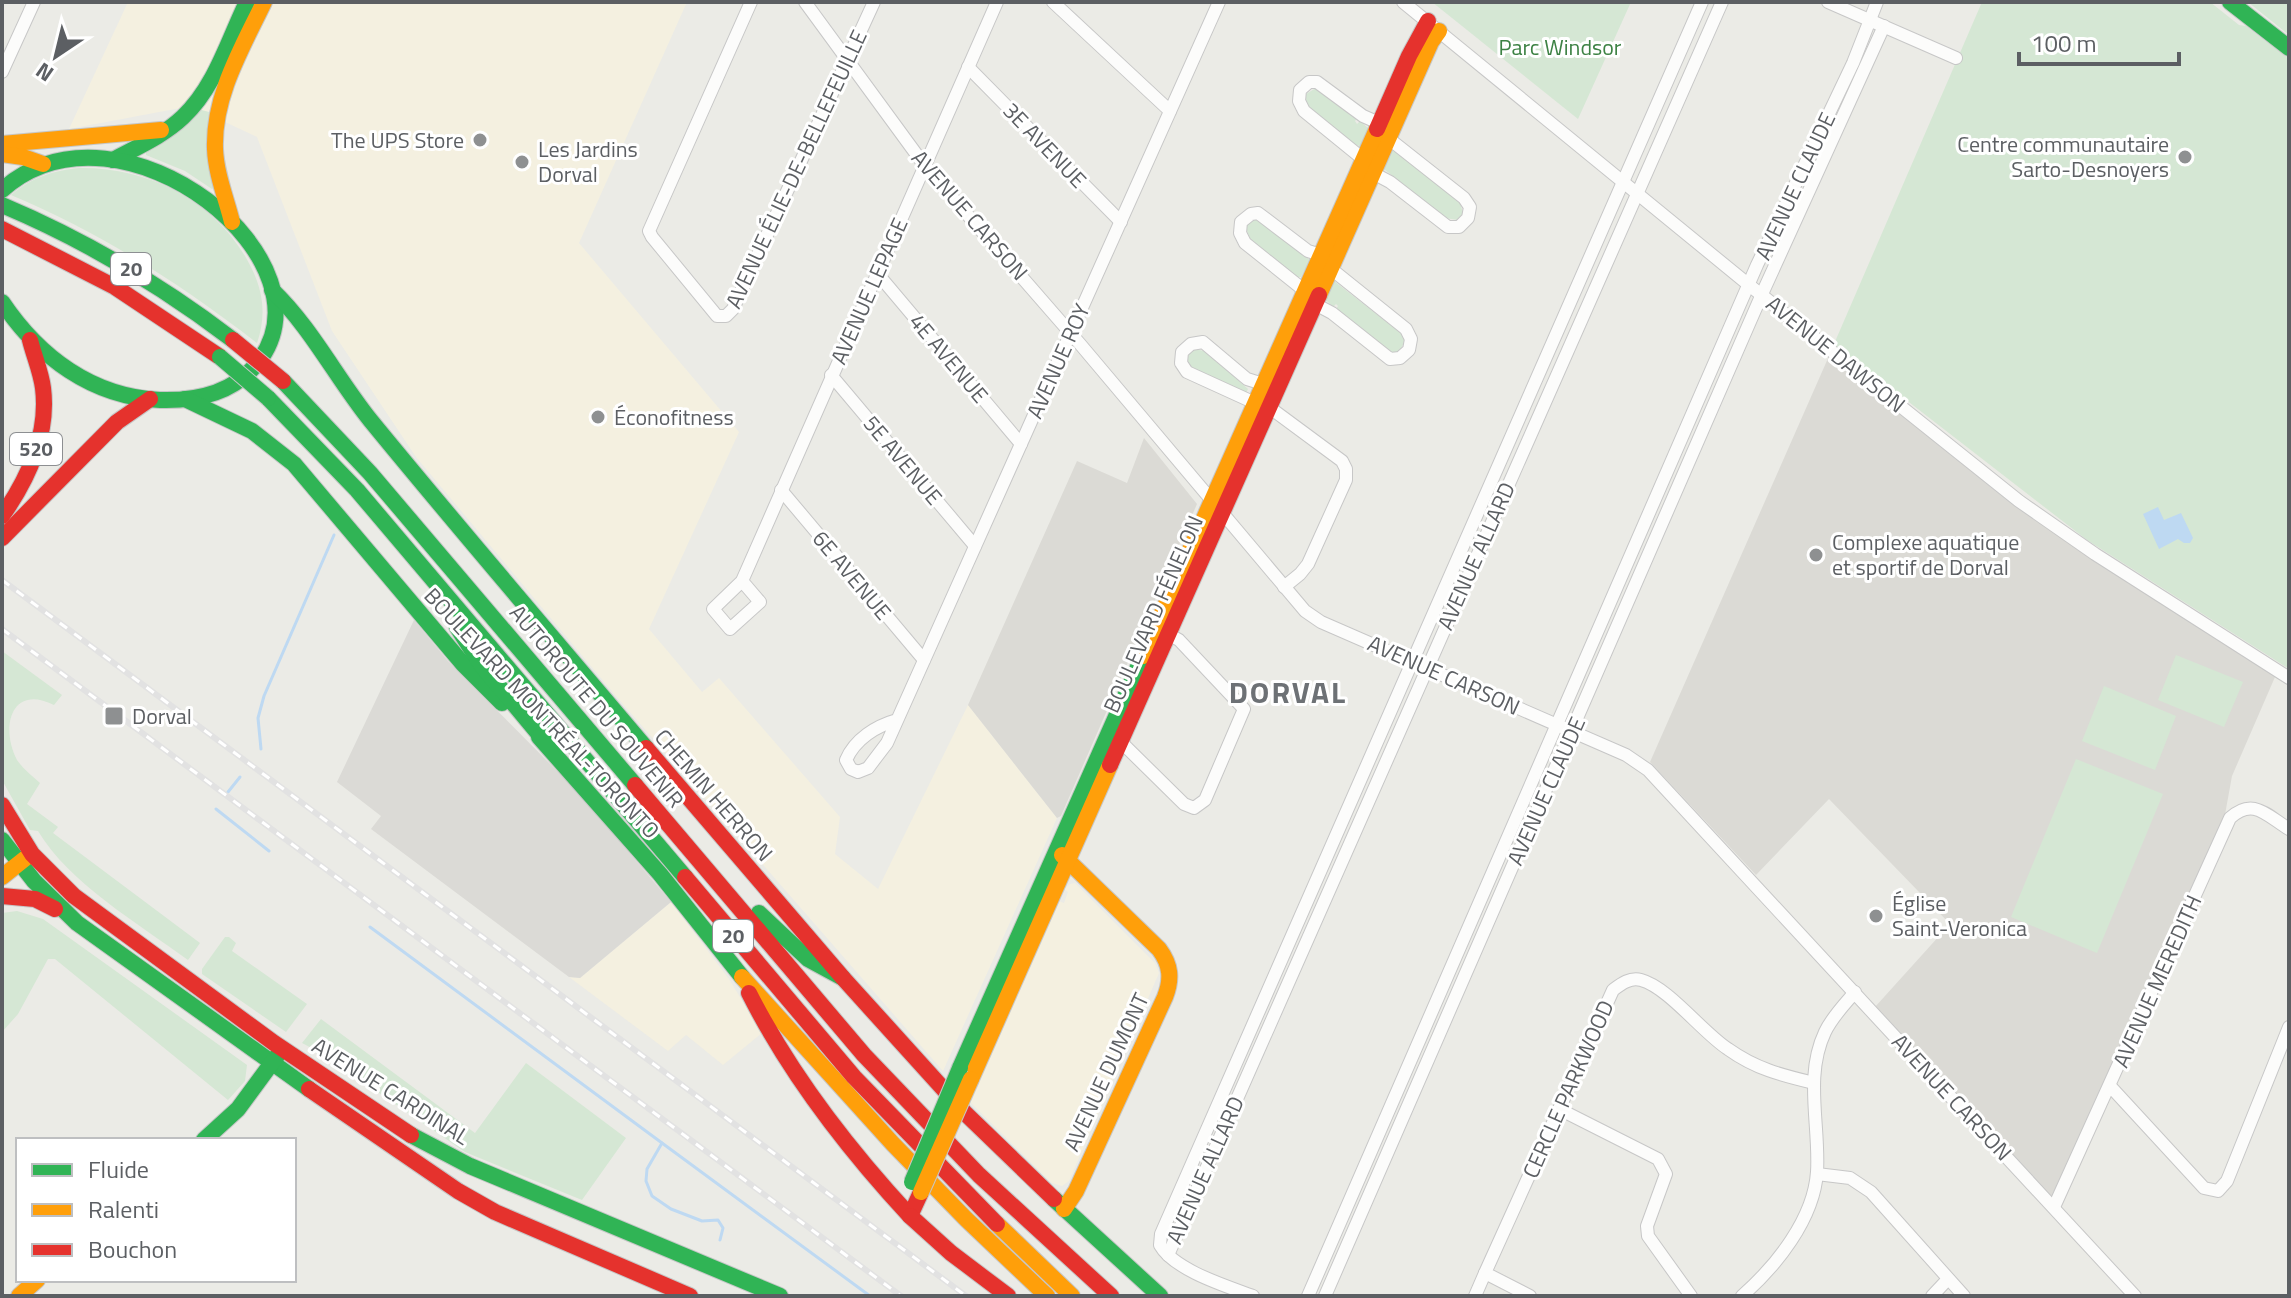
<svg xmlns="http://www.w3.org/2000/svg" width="2291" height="1298" font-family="'Titillium Web',sans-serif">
<rect width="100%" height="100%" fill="#ebebe6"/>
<!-- commercial -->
<g fill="#f4f0e0">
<polygon points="128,2 687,2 579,243 739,432 649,629 702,692 719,678 840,817 835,854 878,889 968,705 1057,818 943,1071 616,696 416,457 332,331 257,137 191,106 69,129"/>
<polygon points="1075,883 1155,963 1159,973 1069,1181 1062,1186 1052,1183 968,1100 1054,908 1059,901 1064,903 1068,892 1064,889 1070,884"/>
<polygon points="671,902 729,979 762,1033 723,1065 686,1035 668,1051 569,977 580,978"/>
</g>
<!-- industrial -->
<polygon fill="#dbdad6" points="414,620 448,661 576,790 671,902 580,978 569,977 371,829 381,816 337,782"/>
<!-- education -->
<g fill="#dbdad5">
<polygon points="1829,356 2275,677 2232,776 2224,820 2054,1201 1875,1007 1950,924 1829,799 1756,875 1650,762"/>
<polygon points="1144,438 1197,504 1061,816 1057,818 968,705 1077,461 1127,483"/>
</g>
<!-- green -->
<g fill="#d5e7d4">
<polygon points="1432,2 1631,2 1578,119"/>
<polygon points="1982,2 2210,2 2239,25 2246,26 2289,59 2289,669 2087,540 1834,344"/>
<polygon points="2248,2 2289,2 2289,35"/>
<polygon points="1316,88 1357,118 1355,121 1357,124 1360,121 1368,128 1360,146 1354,145 1306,104 1306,94"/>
<polygon points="198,109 209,112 206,150 216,186 212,189 185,171 146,155 146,151 176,132"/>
<polygon points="1392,151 1398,152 1460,203 1463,213 1458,220 1445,218 1384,169"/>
<path d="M79,168c67,-1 131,30 166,88 17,29 23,55 12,87 -76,-59 -156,-110 -246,-148 22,-18 41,-24 68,-27z"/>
<polygon points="1257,219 1310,260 1301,277 1296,277 1250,239 1246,228 1249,222"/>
<polygon points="1334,281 1402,334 1405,341 1399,352 1390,352 1336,309 1338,306 1336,304 1333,307 1326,300"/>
<polygon points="1193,349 1205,351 1248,389 1246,393 1190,367 1187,358"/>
<path d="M2,651l60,44 -8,10c-43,-22 -54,23 -37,55 6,9 15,16 23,23l-13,21 31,23 -5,6 147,110 -12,17c-49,-36 -119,-77 -150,-129l-8,-1 -28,-50z"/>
<polygon points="2176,655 2243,682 2224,727 2158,700"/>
<polygon points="2104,686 2176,716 2155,770 2082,741"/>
<polygon points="2076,759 2163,794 2097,953 2011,917"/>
<polygon points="17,911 43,919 247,1065 245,1081 228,1100 55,959 48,959 18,1014 2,1032 2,913"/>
<polygon points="225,937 229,937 236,943 232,951 307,1004 286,1032 202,974 202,969"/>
<polygon points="321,1019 475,1133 526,1063 626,1138 582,1200 465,1152 321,1053 302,1043"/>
</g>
<!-- water -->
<polygon fill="#bed9f2" points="2158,507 2164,520 2181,513 2193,538 2190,543 2184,543 2178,539 2159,549 2143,514"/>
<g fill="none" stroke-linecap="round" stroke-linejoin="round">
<!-- stream -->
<g stroke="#bed9f2" stroke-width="3">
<polyline points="261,749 258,718 264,696 334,535"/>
<polyline points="228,792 240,777"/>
<polyline points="216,809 269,851"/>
<polyline points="370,927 662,1143 647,1169 646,1181 652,1196 671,1209 702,1221 718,1220 723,1228 720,1240"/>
<polyline points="662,1143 870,1296"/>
</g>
<defs>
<g id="street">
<polyline points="751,2 649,231 652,237 717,316 726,316 733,309 874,2"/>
<polyline points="805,2 925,166 1080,344 1305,611 1321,622 1626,755 1648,770 2135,1296"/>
<polyline points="1053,2 1170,111"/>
<polyline points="1403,2 1749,285 2019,501 2095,554 2289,678"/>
<polyline points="1828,2 1956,58"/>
<polyline points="968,67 1121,222"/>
<polyline points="2,72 34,2"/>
<polyline points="1363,159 1304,111 1299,101 1300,90 1309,82 1317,82 1363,116 1379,123"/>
<polyline points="1373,173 1390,182 1448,227 1459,227 1468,218 1470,207 1464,198 1388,138"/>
<polyline points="877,273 1021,444"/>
<polyline points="1305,291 1245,243 1240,233 1241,222 1251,214 1258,213 1308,251 1321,255"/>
<polyline points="1315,304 1332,313 1390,359 1400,358 1409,350 1411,339 1406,329 1330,268"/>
<polyline points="831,375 975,546"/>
<polyline points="1255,403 1187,372 1181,363 1182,352 1191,344 1203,342 1247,379 1263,384"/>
<polyline points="1269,407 1342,461 1346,469 1346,480 1308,564 1300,574 1284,587"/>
<polyline points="781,490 924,660"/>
<polyline points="742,581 760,602 730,629 713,609 742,581 997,2"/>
<path d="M897,720c-21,6 -42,19 -51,40l5,9 7,3 10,-4 19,-25 332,-741"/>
<polyline points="1118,739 1184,804 1194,808 1205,800 1244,709 1179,640 1168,634"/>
<polyline points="2110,1086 2204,1188 2218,1191 2227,1181 2289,1027"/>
<polyline points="1559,1109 1658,1159 1666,1174 1647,1226 1648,1236 1691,1296"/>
<polyline points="1817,1174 1850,1178 1871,1192 1964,1296"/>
<path d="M2054,1207l176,-389c23,-21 36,-3 59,11"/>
<polyline points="1168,1255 1722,2"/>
<path d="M1253,1296c-27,-10 -79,-26 -93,-51l1,-11 541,-1232"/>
<polyline points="1308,1296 1757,265 1853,63 1877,2"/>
<polyline points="1325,1296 1762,294 1884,26"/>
<polyline points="1475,1296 1485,1273"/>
<path d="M1530,1296l-45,-23 128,-283c8,-6 17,-13 28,-10 27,7 62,53 87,69 28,20 53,26 86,34"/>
<path d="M1742,1296c34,-30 72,-77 75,-124 3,-46 -13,-96 8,-140 7,-15 19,-27 30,-40"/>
<polyline points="1932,1296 1948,1279"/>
</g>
<g id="fast">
<polyline points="2230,2 2289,48"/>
<path d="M113,160c24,-13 50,-24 70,-43 32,-30 45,-76 64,-115"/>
<path d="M2,190c119,-106 344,75 252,177 -24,27 -59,34 -94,33 -68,-3 -121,-43 -158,-98"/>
<path d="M2,205c83,35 159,80 231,135"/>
<path d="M272,290c39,37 65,89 99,131 90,110 183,218 275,327"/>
<polyline points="283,381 370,473 635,785"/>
<polyline points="268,398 357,490 685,877"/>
<polyline points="185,399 252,431 294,464 463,664 502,703"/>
<polyline points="457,627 482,666 548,745"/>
<polyline points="539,737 660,874 742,977"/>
<polyline points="2,840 34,881 77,923 309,1089"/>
<polyline points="759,913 808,959 843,978"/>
<polyline points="960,1068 1143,656"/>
<polyline points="411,1135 470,1166 780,1296"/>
<polyline points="204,1140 238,1109 277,1056"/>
<polyline points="1054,1199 1160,1296"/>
</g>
<g id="slow">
<polyline points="2,144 161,130"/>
<polyline points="2,154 23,157 43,164"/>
<path d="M232,222c-6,-24 -16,-48 -17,-73 -2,-53 27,-101 49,-147"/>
<polyline points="1319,295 1431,42 1439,31"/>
<polyline points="1143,656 1377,129"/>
<path d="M1062,855l97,94c12,16 13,30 6,48l-89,194 -12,18"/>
<polyline points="2,877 27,857"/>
<polyline points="742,977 893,1144 966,1219 1047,1296"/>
<polyline points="971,1079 1110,765"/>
<polyline points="997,1224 1072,1296"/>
<polyline points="19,1296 37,1280"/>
</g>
<g id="jam">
<polyline points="1377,129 1409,56 1428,21"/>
<polyline points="2,229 115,287 220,357"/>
<path d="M2,516c26,-37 47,-81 41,-128 -2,-16 -9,-32 -13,-48"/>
<polyline points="2,538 117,422 150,399"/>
<polyline points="646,748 843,978 966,1114 1054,1199"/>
<polyline points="1110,765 1319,295"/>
<polyline points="635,785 864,1055 979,1175 1111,1296"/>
<polyline points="2,805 32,854 74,896 274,1043 411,1135"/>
<polyline points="685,877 854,1077 997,1224"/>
<polyline points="2,896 35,899 55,909"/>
<path d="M749,993c42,83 98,155 161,223l11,-24"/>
<polyline points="309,1089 458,1191 495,1212 690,1296"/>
<polyline points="910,1216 951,1253 1008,1296"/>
</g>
</defs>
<!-- street casing -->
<use href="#street" stroke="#c7c7c7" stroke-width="14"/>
<!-- fast casing -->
<use href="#fast" stroke="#c6c7c7" stroke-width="18"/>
<!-- slow casing -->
<use href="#slow" stroke="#c6c7c7" stroke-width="18"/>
<!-- jam casing -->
<use href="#jam" stroke="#c6c7c7" stroke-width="18"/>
<!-- street -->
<use href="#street" stroke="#fcfcfb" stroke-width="12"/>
<!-- fast -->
<use href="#fast" stroke="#30b455" stroke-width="16"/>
<!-- slow -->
<use href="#slow" stroke="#ff9f0a" stroke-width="16"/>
<!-- jam -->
<use href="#jam" stroke="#e5322d" stroke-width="16"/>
<defs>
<g id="rail">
<polyline points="2,580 966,1296"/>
<polyline points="2,629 901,1296"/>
</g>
</defs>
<!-- rail casing -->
<use href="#rail" stroke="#e2e2e2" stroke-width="6"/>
<!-- rail -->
<use href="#rail" stroke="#fff" stroke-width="3" stroke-dasharray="9" stroke-linecap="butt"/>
<defs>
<g id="fast-bridge">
<polyline points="220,357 268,398"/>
<polyline points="912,1182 960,1068"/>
</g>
<polyline id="slow-bridge" points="921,1192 971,1079"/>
<polyline id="jam-bridge" points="233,340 283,381"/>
</defs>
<!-- fast-bridge casing -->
<use href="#fast-bridge" stroke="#c6c7c7" stroke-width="18" stroke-linecap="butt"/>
<!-- slow-bridge casing -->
<use href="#slow-bridge" stroke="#c6c7c7" stroke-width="18" stroke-linecap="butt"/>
<!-- jam-bridge casing -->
<use href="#jam-bridge" stroke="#c6c7c7" stroke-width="18" stroke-linecap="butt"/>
<!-- fast-bridge -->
<use href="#fast-bridge" stroke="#30b455" stroke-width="16"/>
<!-- slow-bridge -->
<use href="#slow-bridge" stroke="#ff9f0a" stroke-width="16"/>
<!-- jam-bridge -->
<use href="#jam-bridge" stroke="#e5322d" stroke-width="16"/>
</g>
<!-- markers -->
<g fill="#8e9091" stroke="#fff" stroke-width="3">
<circle cx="480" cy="140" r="8"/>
<circle cx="2185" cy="157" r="8"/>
<circle cx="522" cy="162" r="8"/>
<circle cx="598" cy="417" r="8"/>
<circle cx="1816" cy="555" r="8"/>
<rect x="104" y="706" width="20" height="20" rx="4"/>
<circle cx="1876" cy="916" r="8"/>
</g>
<g text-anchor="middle" stroke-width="6" stroke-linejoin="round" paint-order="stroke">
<!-- shield labels -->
<g fill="#fff" stroke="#8d8f92" stroke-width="2">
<rect x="111" y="253" width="40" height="32" rx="6"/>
<rect x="10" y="433" width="52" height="32" rx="6"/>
<rect x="713" y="920" width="40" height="32" rx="6"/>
</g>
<g font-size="20" font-weight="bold" fill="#5c5f63">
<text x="131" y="276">20</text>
<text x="36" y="456">520</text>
<text x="733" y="943">20</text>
</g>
<!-- park labels -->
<g font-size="22" fill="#3d8244" stroke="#fff">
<text x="1560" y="55">Parc Windsor</text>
</g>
<!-- poi labels -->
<g font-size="22" fill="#5c5f63" stroke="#fff" text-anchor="start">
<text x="464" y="148" text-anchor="end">The UPS Store</text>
<text x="2169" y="152" text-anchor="end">Centre communautaire<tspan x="2169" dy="25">Sarto-Desnoyers</tspan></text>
<text x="538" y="157">Les Jardins<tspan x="538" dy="25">Dorval</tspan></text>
<text x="614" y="425">Éconofitness</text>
<text x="1832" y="550">Complexe aquatique<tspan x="1832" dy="25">et sportif de Dorval</tspan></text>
<text x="132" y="724">Dorval</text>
<text x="1892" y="911">Église<tspan x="1892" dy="25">Saint-Veronica</tspan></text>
</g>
<!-- street labels -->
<g font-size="22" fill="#5c5f63" stroke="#fff">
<text transform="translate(1045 145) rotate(46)" y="8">3E AVENUE</text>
<text transform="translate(796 169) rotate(-65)" y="8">AVENUE ÉLIE-DE-BELLEFEUILLE</text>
<text transform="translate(1795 186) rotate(-65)" y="8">AVENUE CLAUDE</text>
<text transform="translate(970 215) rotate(49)" y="8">AVENUE CARSON</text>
<text transform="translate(869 291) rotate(-66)" y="8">AVENUE LEPAGE</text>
<text transform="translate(1836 354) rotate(39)" y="8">AVENUE DAWSON</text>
<text transform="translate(949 358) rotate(50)" y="8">4E AVENUE</text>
<text transform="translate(1058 361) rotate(-66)" y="8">AVENUE ROY</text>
<text transform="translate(903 460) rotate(50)" y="8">5E AVENUE</text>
<text transform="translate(1476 556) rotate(-66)" y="8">AVENUE ALLARD</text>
<text transform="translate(852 575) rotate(50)" y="8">6E AVENUE</text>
<text transform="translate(1153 614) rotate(-66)" y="8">BOULEVARD FÉNELON</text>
<text transform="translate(1444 675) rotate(24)" y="8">AVENUE CARSON</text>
<text transform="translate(597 706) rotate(50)" y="8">AUTOROUTE DU SOUVENIR</text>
<text transform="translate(542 713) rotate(47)" y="8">BOULEVARD MONTRÉAL-TORONTO</text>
<text transform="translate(1546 791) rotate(-66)" y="8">AVENUE CLAUDE</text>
<text transform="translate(714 795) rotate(49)" y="8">CHEMIN HERRON</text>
<text transform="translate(2157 981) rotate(-66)" y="8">AVENUE MEREDITH</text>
<text transform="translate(1106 1072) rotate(-65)" y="8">AVENUE DUMONT</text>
<text transform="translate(1568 1089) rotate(-66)" y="8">CERCLE PARKWOOD</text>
<text transform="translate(391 1091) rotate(32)" y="8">AVENUE CARDINAL</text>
<text transform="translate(1952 1097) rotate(47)" y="8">AVENUE CARSON</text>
<text transform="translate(1205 1170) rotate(-66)" y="8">AVENUE ALLARD</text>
</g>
<!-- district labels -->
<g font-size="30" font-weight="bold" letter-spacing="2" fill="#6d7175" stroke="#fff">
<text x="1288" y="703">DORVAL</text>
</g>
</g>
<!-- border -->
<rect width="2291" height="1298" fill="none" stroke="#5c5f63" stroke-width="8"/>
<!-- legend -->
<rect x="16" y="1138" width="280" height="144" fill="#ffffff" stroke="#bebfc1" stroke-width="2"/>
<rect x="32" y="1164" width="40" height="12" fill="#30b455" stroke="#bebfc1" stroke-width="2"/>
<text x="88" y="1178" font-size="24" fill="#5c5f63">Fluide</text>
<rect x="32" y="1204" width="40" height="12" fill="#ff9f0a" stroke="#bebfc1" stroke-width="2"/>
<text x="88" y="1218" font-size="24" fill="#5c5f63">Ralenti</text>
<rect x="32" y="1244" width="40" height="12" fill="#e5322d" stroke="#bebfc1" stroke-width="2"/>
<text x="88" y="1258" font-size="24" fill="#5c5f63">Bouchon</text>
<!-- north arrow -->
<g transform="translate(56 56) rotate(215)" stroke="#ffffff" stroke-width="6" paint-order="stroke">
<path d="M0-6L14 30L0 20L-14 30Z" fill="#5c5f63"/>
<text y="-12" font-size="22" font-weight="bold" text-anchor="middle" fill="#5c5f63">N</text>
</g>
<!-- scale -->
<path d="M2019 52v12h160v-12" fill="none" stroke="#5c5f63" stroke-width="4"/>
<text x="2031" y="52" font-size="24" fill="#5c5f63" stroke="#ffffff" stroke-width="6" paint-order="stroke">100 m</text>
</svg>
